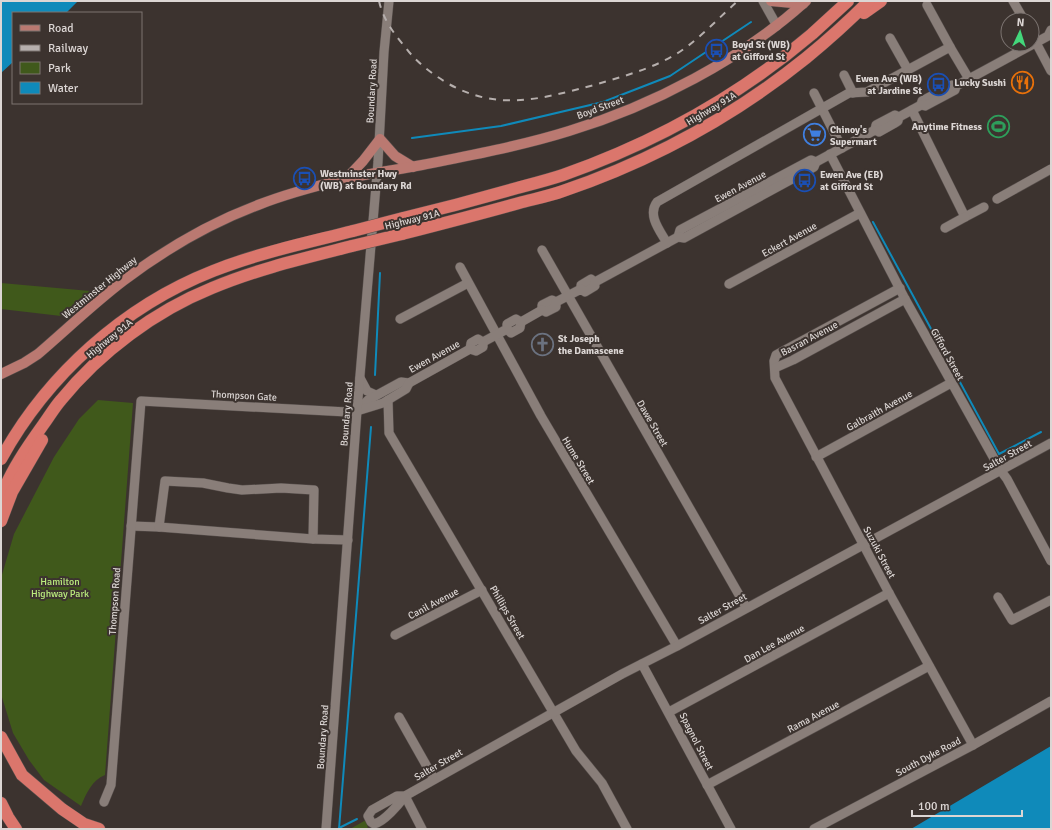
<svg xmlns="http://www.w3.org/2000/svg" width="1052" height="830" font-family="Signika,sans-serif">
<rect width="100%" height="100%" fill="#3c332f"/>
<!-- green -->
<g fill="#40591b">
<polygon points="1,283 90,291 61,316 1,309"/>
<path d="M98,400l35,3 -28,372c-13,5 -19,19 -24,31l-37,-26 -15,-20 -16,-27 -12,-39v-116l13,-44 40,-77 25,-38z"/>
<polygon points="366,820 368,829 350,829"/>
</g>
<!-- water -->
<g fill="#0f8aba">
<polygon points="1,1 78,1 66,13 13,13 13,62 1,73"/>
<polygon points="1051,746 1051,829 911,829"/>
</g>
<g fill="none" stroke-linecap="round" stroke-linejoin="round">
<!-- stream -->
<g stroke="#0f8aba" stroke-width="2">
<polyline points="412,138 501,126 603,102 670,76 751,22"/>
<polyline points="873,222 999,454 1041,432"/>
<polyline points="375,375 380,273"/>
<polyline points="339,828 357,819"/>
<polyline points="339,829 371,427"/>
</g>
<defs>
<g id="minor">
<polyline points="763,1 777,26"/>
<polyline points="1013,1 1024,20"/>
<polyline points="927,5 950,47"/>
<polyline points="1032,35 1051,71"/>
<polyline points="890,38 908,70"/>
<polyline points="844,75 853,93"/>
<polyline points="814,93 842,148"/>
<polyline points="921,105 922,101 952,85 956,86 1048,36 1051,30"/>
<polyline points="912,110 965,217 984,207"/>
<polyline points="875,130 876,125 895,115 899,117"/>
<polyline points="830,154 905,299 1001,471 1007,479 1051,561"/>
<polyline points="997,199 1051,169"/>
<polyline points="945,228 965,217"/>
<polyline points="678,237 680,230 811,160 816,162"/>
<path d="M667,243c-7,-12 -20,-28 -10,-41l192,-109 18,-1 83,-45 19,32"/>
<polyline points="542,250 746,607"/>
<polyline points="460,267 541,416 677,646"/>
<polyline points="729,284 860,213"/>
<polyline points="900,288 776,355 774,361 775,378 889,593 973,745"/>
<polyline points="581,289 581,285 591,279 595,282"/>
<polyline points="542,310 542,305 552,300 556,302 581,289 585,292 595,286 595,282 678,237 684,238 814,167 816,162 875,130 879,132 895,123 898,121 899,117 921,105 925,106 955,90 956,86"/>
<polyline points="400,319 468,283"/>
<polyline points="507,329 511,333 520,328 521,322"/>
<polyline points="483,342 507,329 507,324 516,319 521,322 542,310 546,312 556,307 556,302"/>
<polyline points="470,349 471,343 478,339 483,342"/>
<polyline points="775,368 793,360 905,299"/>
<polyline points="360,378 367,391 376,395"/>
<polyline points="388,400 389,433 576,751 602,783 627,829"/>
<polyline points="360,408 368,400 401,382 409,383 470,349 476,351 483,347 483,342"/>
<polyline points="816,457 951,383"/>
<polyline points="131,526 159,527 165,481 203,483 228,488 242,490 281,488 314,490 313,539 348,540"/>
<polyline points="159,527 313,539"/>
<polyline points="998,597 1012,620 1051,600"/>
<polyline points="395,635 482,590"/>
<polyline points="642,664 731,829"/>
<polyline points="669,712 889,593"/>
<polyline points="399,717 434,779"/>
<polyline points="707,785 929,666"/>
<path d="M405,796h-8l-25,14 -4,6 3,6 3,2c10,-2 25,-20 31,-28l217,-122 55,-28 374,-203"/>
<polyline points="405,796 422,829"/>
<polyline points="104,802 111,785 141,401 347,412 357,411 383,403 406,389 409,383"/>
<polyline points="326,829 357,411 378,162 384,52 389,1"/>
<polyline points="814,829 973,745 1051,701"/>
</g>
<g id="major">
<polyline points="771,1 803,4"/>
<polyline points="346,179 363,161 380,139 395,156 413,167"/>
<path d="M1,374l23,-11 14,-9c28,-24 55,-50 85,-73 41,-31 87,-58 135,-76 28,-11 58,-19 87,-26 25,-6 51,-9 77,-14 49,-10 99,-19 147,-34 83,-25 173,-72 237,-130"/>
</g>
<g id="highway">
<polyline points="864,13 881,1"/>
<path d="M403,218c38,-9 76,-19 114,-30 15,-4 31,-8 46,-13 91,-32 176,-79 249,-141 12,-11 24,-22 36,-33"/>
<path d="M402,234c39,-10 78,-20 117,-31 15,-4 30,-7 44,-12 88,-30 171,-75 243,-133 22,-18 43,-37 63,-57"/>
<path d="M1,459c46,-84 123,-153 212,-188 45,-18 93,-28 140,-40"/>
<path d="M1,498c8,-25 27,-52 42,-73 6,-8 11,-17 18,-25 39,-48 94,-89 151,-112 45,-19 93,-30 140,-42"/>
<polyline points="1,521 12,492 42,440"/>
<polyline points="1,737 22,775 62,809 84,824 99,829"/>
<polyline points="1,803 8,817 16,829"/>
</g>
</defs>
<!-- minor casing -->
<use href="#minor" stroke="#574f4c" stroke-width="10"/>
<!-- major casing -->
<use href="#major" stroke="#574f4c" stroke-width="11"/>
<!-- highway casing -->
<use href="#highway" stroke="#574f4c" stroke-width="13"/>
<!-- minor -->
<use href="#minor" stroke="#897e79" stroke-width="9"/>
<!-- major -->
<use href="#major" stroke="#ba7971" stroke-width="10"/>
<!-- highway -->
<use href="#highway" stroke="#db766c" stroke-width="12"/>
<!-- rail -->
<path stroke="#b6afad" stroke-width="2" stroke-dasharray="7 7" stroke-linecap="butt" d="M379,1c4,18 15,33 27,47 11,15 25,25 41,35 51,29 94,16 147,2 27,-8 54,-15 79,-29 23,-13 45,-38 65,-55"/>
<defs>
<g id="highway-bridge">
<polyline points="353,231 403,218"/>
<polyline points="352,246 402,234"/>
</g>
</defs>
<!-- highway-bridge casing -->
<use href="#highway-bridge" stroke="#574f4c" stroke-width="13" stroke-linecap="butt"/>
<!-- highway-bridge -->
<use href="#highway-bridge" stroke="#db766c" stroke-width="12"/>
</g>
<!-- icons -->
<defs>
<symbol id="bus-ring" viewBox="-11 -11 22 22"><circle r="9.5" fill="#3c332f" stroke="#1a4fb4" stroke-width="1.5"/><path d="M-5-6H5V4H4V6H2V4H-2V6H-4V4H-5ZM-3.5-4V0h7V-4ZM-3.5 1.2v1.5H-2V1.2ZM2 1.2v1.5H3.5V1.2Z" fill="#1a4fb4"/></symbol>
<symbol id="restaurant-ring" viewBox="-11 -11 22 22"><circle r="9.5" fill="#3c332f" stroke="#e8710a" stroke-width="1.5"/><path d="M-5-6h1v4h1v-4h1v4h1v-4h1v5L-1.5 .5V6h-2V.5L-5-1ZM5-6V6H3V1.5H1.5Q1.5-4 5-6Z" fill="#e8710a"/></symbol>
<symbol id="stadium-ring" viewBox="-11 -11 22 22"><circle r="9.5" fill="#3c332f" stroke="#2e9e5b" stroke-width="1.5"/><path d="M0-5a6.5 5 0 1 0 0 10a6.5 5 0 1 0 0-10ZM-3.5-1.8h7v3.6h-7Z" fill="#2e9e5b"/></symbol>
<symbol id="supermarket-ring" viewBox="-11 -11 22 22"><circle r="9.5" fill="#3c332f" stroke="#3f7fe0" stroke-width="1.5"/><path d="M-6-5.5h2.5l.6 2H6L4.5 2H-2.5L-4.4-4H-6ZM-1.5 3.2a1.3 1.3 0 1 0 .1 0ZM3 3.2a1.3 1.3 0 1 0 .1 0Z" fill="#3f7fe0"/></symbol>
<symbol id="church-ring" viewBox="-11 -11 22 22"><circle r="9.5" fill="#3c332f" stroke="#6b7280" stroke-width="1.5"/><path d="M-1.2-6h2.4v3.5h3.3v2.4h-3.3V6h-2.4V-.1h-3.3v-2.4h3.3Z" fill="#6b7280"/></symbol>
</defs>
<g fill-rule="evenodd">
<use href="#bus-ring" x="704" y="38" width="25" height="25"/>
<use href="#restaurant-ring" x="1010" y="70" width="25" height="25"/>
<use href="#bus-ring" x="926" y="72" width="25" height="25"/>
<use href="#stadium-ring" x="986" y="114" width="25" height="25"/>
<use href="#supermarket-ring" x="802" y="122" width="25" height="25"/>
<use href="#bus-ring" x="292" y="166" width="25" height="25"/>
<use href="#bus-ring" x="792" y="168" width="25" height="25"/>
<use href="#church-ring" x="530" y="332" width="25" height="25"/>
</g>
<g text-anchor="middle" stroke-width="4" stroke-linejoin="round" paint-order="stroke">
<!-- poi labels -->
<g font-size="10" font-weight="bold" fill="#dcd6d4" stroke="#3c332f" text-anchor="start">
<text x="732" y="48">Boyd St (WB)<tspan x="732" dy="12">at Gifford St</tspan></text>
<text x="922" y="82" text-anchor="end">Ewen Ave (WB)<tspan x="922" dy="12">at Jardine St</tspan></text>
<text x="1006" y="86" text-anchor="end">Lucky Sushi</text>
<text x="982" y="130" text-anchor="end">Anytime Fitness</text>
<text x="830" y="133">Chinoy's<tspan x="830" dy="12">Supermart</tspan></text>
<text x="320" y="177">Westminster Hwy<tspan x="320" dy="12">(WB) at Boundary Rd</tspan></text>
<text x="820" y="178">Ewen Ave (EB)<tspan x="820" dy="12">at Gifford St</tspan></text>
<text x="558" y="342">St Joseph<tspan x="558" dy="12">the Damascene</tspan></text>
</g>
<!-- street labels -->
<g font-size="10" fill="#dcd6d4" stroke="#3c332f">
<text transform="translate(371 91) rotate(-87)" y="4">Boundary Road</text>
<text transform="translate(600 107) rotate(-20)" y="4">Boyd Street</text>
<text transform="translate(711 108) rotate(-31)" y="4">Highway 91A</text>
<text transform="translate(740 186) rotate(-28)" y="4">Ewen Avenue</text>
<text transform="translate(412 219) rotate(-14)" y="4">Highway 91A</text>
<text transform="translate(789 239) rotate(-29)" y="4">Eckert Avenue</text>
<text transform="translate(99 287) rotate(-39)" y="4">Westminster Highway</text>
<text transform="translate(109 338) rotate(-39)" y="4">Highway 91A</text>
<text transform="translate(809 338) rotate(-28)" y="4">Basran Avenue</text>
<text transform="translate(948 354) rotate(61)" y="4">Gifford Street</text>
<text transform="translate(434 356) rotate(-29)" y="4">Ewen Avenue</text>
<text transform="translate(244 395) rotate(3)" y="4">Thompson Gate</text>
<text transform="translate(879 410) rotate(-29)" y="4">Galbraith Avenue</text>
<text transform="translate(346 414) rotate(-85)" y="4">Boundary Road</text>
<text transform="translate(653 423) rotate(60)" y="4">Dawe Street</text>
<text transform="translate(1007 455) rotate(-29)" y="4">Salter Street</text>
<text transform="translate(579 460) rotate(59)" y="4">Hume Street</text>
<text transform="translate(880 552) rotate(62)" y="4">Suzuki Street</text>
<text transform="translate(114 601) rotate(-86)" y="4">Thompson Road</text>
<text transform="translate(433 603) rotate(-28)" y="4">Canil Avenue</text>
<text transform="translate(722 608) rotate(-29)" y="4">Salter Street</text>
<text transform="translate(508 612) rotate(60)" y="4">Phillips Street</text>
<text transform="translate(774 643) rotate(-29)" y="4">Dan Lee Avenue</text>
<text transform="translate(813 716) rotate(-28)" y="4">Rama Avenue</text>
<text transform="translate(322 737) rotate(-86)" y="4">Boundary Road</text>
<text transform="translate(697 741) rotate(63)" y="4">Spagnol Street</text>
<text transform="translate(928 756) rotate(-28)" y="4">South Dyke Road</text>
<text transform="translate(438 764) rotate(-30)" y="4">Salter Street</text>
</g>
<!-- park labels -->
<g font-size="10" fill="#bbec7e" stroke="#3c332f">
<text x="60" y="585">Hamilton<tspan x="60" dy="12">Highway Park</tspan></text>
</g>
</g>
<!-- border -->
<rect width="1052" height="830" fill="none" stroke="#dcd6d4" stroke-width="4"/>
<!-- legend -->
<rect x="12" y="12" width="130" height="92" fill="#3c332f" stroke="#7c7471"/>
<rect x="20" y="25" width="20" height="6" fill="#ba7971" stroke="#7c7471"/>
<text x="48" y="32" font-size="12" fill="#dcd6d4">Road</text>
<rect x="20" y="45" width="20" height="6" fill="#b6afad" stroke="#7c7471"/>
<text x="48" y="52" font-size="12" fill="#dcd6d4">Railway</text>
<rect x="20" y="62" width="20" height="12" fill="#40591b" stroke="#7c7471"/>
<text x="48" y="72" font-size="12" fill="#dcd6d4">Park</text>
<rect x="20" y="82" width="20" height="12" fill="#0f8aba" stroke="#7c7471"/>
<text x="48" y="92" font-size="12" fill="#dcd6d4">Water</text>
<!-- north arrow -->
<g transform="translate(1020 32) rotate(4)"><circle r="19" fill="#3c332f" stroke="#7c7471"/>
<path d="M0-3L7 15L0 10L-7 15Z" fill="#43d77b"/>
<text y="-6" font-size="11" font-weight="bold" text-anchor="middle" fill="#dcd6d4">N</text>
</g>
<!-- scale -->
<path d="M912 810v6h110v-6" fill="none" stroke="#dcd6d4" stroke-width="2"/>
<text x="918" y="810" font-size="12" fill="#dcd6d4" stroke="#3c332f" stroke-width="3" paint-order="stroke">100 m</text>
</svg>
